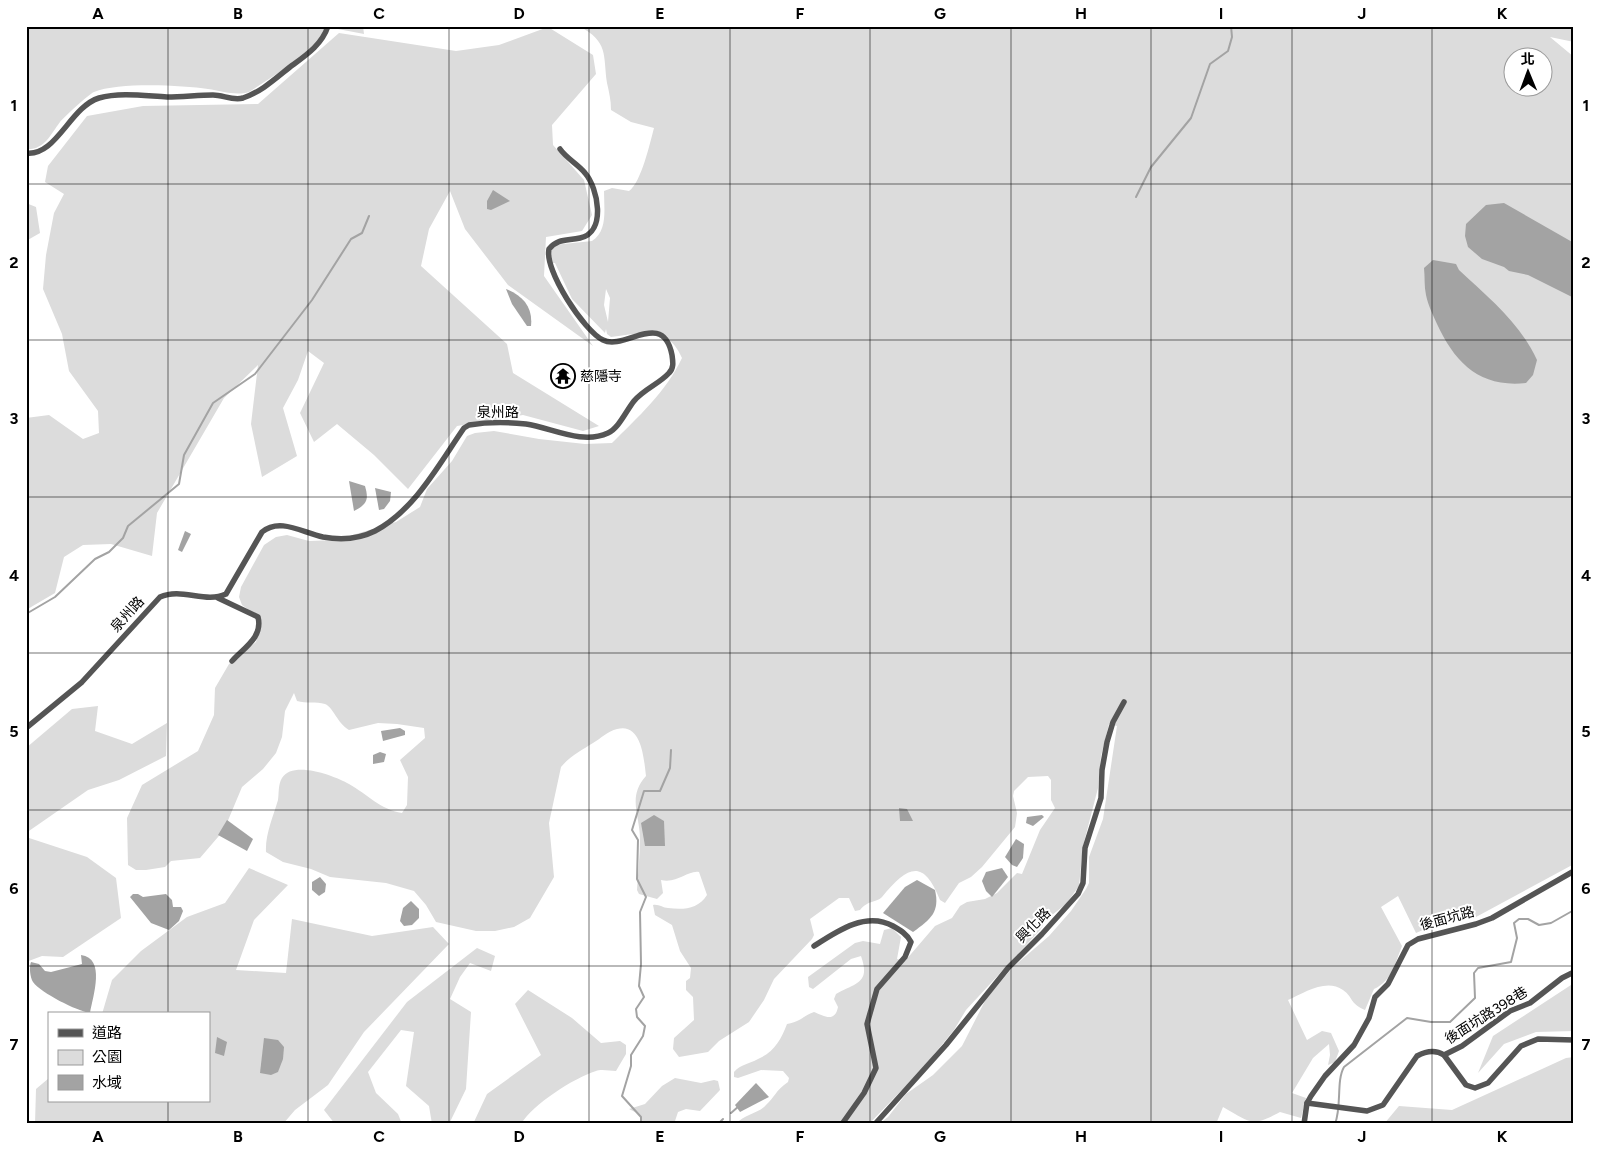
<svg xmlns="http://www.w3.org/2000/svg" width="1600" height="1150" font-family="Figtree,'Noto Sans TC',sans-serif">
<rect width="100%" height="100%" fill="#fff"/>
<!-- green -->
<g fill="#dcdcdc" fill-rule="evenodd">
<path d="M26,26h306l-14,21 -69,45c-13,4 -28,-1 -41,-3 -27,-4 -90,-7 -114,3 -5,2 -31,26 -34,30 -10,13 -15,28 -34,27z"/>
<polygon points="339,26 363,26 364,34 338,29"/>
<path d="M579,26h995v16l-24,-5 24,20v807l-98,53 -37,6 -23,10 -18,-37 -17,11 21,39c-7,17 -10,35 -28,43l-9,21c-16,-7 -11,-12 -22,-20 -17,-12 -39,3 -55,10l19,40 15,-9 9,2 8,18 -4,11 -7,3 2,-10 -1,-11 -16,14 -21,35 14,5 -5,20 -21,-6c-29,16 -30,10 -57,-5l-7,17h-337l9,-7 18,-23 27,-19 29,-29 24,-47 27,-32 36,-31 22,-25 15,-22 3,-6v-26l14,-38 14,-93 -8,-2 -8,32 -3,32 -15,58 -4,40 -13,18 -19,15 -7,11 -74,80 -12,20 -32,39 -53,55h-133c8,-10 22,-10 30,-19 9,-8 9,-14 22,-23l1,-4 -6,-7 -22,-1 -23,8 -4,-1v-5c7,-8 15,-8 24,-13 16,-7 23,-19 29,-35 16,-3 15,-8 27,-12 10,4 21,11 24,-5l-4,-8 2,-5c19,-11 35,-10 25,-38l-10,3 -38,30 -4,-2 -1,-10 47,-34 8,-2 17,3 4,-14 8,-2 9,9 -4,22 8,2 30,-35 17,-8 8,-12 7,-4 18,-3 12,-6 20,-20 5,1 18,-44 15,-22 -4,-8v-20l-3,-4 -20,1 -14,14 -1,5 4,17 -2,14 -33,40 -11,10 -12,6 -14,20 -5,-3c-17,-43 -33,-33 -58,-3 -4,5 -14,3 -22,13l-5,1 -6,-13h-10l-29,21 4,16 -2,4 -38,40 -10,21 -15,22 -30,19 -11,11 -29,5 -6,-8 1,-11 20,-18 -1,-23 -7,-7v-9l4,-3 1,-10 -11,-17 -8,-26 -17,-10 -2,-10c6,-1 10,3 15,3 16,2 30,1 39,-13l-8,-23c-11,-2 -22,12 -38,8l2,13 -6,6 -18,-5 -2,-4c1,-17 3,-34 3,-51 0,-24 -13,-42 6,-63 -2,-16 -4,-54 -29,-47 -9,2 -17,10 -24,14 -11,7 -23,13 -32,24l-12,56 5,54 -24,41 -16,9 -19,4h-19l-40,-9 -10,-17 -12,-14 -28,-8 -56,-6 -19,-8 -28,-7 -17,-10c-1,-17 7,-35 12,-52 1,-6 0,-16 4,-22 11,-18 53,-2 67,6 18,10 32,26 53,29l5,-8 1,-28 -8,-17 25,-22 -1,-10 -27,-4 -19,-1 -29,7c-12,-7 -15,-22 -24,-26 -9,-3 -19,0 -28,-3l-3,-8 -9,18 -3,26 -6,16 -13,16 -21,18 -18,43 -24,28 -29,3 -6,6 -19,3h-10l-8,-5 -1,-47 15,-33 56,-34 16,-36 1,-27 14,-24 27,-22 5,-18 -4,-8 -15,-11 -3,-8 2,-10 23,-42 12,-8 11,-2 22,6 27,-1 60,-18 24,-15 7,-18 25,-28 15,-25 8,-3 19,-2 45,8 46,5 27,-1c26,-26 54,-51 70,-85 -14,-33 -40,-25 -71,-21l-4,-3 -1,-5 -1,4 -33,-34 -17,-36h-4v-12l3,-6 38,-4c16,-10 12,-32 12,-50l8,-3 17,3c12,-8 21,-48 25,-63l-23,-6 -20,-12c0,-10 -2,-18 -4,-27 -4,-28 2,-41 -28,-57zM1512,58h30v30h-30zM606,289l4,9 -2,24 -4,-17z"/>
<polygon points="548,27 593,55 596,74 552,125 553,145 584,180 592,215 582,231 546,237 544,276 593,346 508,285 465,229 450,191 429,229 421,266 507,344 513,373 599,426 583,431 523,415 457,426 408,489 374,455 337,424 314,442 300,413 324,363 308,351 298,380 283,408 297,456 262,477 251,424 258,365 224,398 157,513 152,556 111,544 83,545 64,557 55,593 26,610 26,418 49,415 83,439 99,433 98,411 69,371 62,334 43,289 46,255 54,213 64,194 45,182 48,166 87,116 143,106 258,104 339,33 456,51 499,45"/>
<polygon points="26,203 36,207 40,233 26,241"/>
<polygon points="98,706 95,731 132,744 167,723 166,756 119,780 88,790 26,833 26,748 72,709"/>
<polygon points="26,837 87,857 116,878 121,918 63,957 42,956 26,962"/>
<polygon points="249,868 288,885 254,920 236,970 286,973 292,919 372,936 433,927 449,944 364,1032 328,1085 295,1110 283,1124 35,1124 36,1089 49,1078 49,1101 209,1101 209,1014 102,1014 112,980 141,951 187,917 225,903"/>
<polygon points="477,948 495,956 491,971 470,963 460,977 450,999 471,1012 466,1089 449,1124 432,1124 429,1106 406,1086 414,1032 401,1030 368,1072 376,1093 398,1114 402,1124 335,1124 324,1110 407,1002"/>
<polygon points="1574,983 1574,1031 1536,1032 1504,1044 1478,1073 1493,1036"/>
<path d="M528,990l44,28 29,25 19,-2 6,4v9l-10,17c-6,0 -15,-2 -20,0 -22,7 -63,33 -75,53h-48l14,-30 54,-39 -26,-51z"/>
<polygon points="1574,1057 1574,1124 1384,1124 1399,1106 1452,1110 1566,1058"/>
<polygon points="675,1078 701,1083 714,1080 718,1081 720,1090 700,1111 686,1109 678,1112 674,1124 642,1124 639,1114 629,1109 645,1104 662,1086"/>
</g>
<!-- water -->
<g fill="#a3a3a3">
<polygon points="493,190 510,201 491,210 487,209 487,201"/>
<polygon points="1504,203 1574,243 1574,298 1528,275 1509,271 1504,267 1482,259 1468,247 1465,236 1466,224 1486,205"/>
<path d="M1433,260l23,4 3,6c30,28 61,53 78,90l-4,15 -7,8c-46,5 -71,-20 -89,-59 -4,-9 -9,-19 -11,-29 -2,-9 -1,-18 -2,-27z"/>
<path d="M506,289c17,7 27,18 25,37h-4l-15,-22z"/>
<path d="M349,481l16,5c4,14 2,18 -11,25z"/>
<polygon points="375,488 391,492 390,501 384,509 379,510"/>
<polygon points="185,531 191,534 182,552 178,550"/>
<polygon points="400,728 405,731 405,735 383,741 381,731"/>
<polygon points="380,752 386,754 384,762 373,764 373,755"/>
<polygon points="899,808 907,809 913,821 900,821"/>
<polygon points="654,815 664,821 665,846 645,846 641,823"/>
<polygon points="1042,815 1044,817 1033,826 1026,823 1027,817"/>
<polygon points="227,820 253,839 247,851 218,835"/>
<polygon points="1016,839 1024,844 1023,858 1017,867 1012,865 1005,857"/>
<polygon points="1002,868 1008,877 992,897 986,891 982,881 986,872"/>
<polygon points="320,877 326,884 325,892 319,896 312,890 312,882"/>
<path d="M917,880l18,10c5,22 -4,29 -22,42l-30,-19 22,-26z"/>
<polygon points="133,894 138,894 143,897 166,894 172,900 173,907 181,907 183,911 179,921 169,930 151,923 130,897"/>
<polygon points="411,901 419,909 419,918 412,925 404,926 400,921 403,908"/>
<path d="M81,955c25,3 12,41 9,58 -13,-2 -49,-20 -57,-31 -3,-5 -4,-15 -2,-20l8,2 6,7 6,1 31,-8z"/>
<polygon points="217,1037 227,1042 224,1056 215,1053"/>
<polygon points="264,1038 278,1040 284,1047 283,1059 278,1072 271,1075 260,1073"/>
<polygon points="756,1083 769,1097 740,1112 735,1105"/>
</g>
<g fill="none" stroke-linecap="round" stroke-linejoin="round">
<!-- stream -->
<g stroke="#a3a3a3" stroke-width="2">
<polyline points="1136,197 1151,167 1191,118 1210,64 1228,51 1232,37 1231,26"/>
<polyline points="26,614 55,597 95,559 109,552 123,538 128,526 179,484 184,455 213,403 255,374 312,300 351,239 362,233 369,216"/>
<polyline points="731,1113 739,1106"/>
<polyline points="641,1124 641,1117 622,1096 631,1066 631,1055 643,1036 645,1026 637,1017 636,1009 644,997 639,986 641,964 640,912 646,897 637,879 638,840 632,830 644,791 660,791 670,768 671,750"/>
<polyline points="718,1124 723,1119"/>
<path d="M1335,1124c7,-18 1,-43 9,-57l63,-49 24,4h19l25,-24 -1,-25 4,-5 33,-6 6,-24 -3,-15 5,-4h9l11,6 12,-2 23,-13"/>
</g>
<!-- minor -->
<g stroke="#555" stroke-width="5.5">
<path d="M26,153c30,4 44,-46 73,-55 21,-6 47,-2 68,-1 16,0 31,-2 46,-2 10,0 20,6 30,3 18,-6 32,-19 47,-31 15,-11 32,-22 38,-41"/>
<path d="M218,598l40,19c5,20 -13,30 -26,44"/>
<path d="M26,728l56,-46 78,-85c22,-10 45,7 66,-3l36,-62c18,-15 41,1 61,5 17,3 36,2 52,-6 40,-21 64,-67 89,-103l5,-3c18,-3 39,-3 57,-1 26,4 56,21 82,9 11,-5 18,-22 26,-32 10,-12 25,-17 35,-28 5,-5 4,-11 3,-18 -9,-46 -47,-4 -69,-15 -19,-9 -59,-70 -54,-91 9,-11 19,-8 31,-11 27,-6 18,-50 5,-65 -7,-9 -18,-14 -25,-24"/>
<path d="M814,946c23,-15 52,-35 79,-20 7,4 14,8 18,16l-6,15 -28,32 -10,35 9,44 -12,25 -22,31"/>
<polyline points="1444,1055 1466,1085 1475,1088 1488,1083 1521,1046 1538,1039 1574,1040"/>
<path d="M1307,1103l60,8 16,-6 34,-49c9,-5 18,-7 27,-1l18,-9 48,-35 20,-8 32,-25 12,-6"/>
<polyline points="875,1124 946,1045 1008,968 1042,934 1078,894 1083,883 1085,848 1101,798 1102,770 1107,742 1113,722 1124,702"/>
<polyline points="1304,1124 1307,1103 1311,1096 1325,1076 1354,1045 1369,1018 1375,997 1388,984 1408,945 1418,939 1476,924 1492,918 1574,871"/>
</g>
</g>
<!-- grid -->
<path fill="none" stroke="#000" stroke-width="1" stroke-opacity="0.55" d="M168,26v988M308,26v1098M449,26v1098M589,26v1098M730,26v1098M870,26v1098M1011,26v1098M1151,26v1098M1292,26v1098M1432,26v1098M26,184h1548M26,340h1548M26,497h1548M26,653h1548M26,810h1548M26,966h1548M168,1101v23"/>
<!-- icons -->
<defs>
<symbol id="temple-ring" viewBox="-11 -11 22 22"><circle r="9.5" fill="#fff" stroke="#000" stroke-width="1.5"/><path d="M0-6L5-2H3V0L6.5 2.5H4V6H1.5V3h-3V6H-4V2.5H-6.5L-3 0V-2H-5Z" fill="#000"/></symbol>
</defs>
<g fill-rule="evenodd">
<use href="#temple-ring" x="549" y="362" width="28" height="28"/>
</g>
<g text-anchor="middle" stroke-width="4" stroke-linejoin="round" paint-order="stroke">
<!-- poi labels -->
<g font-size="14" fill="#000" stroke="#fff" text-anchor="start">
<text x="580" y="381">慈隱寺</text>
</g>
<!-- street labels -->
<g font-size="14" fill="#000" stroke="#fff">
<text x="498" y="417">泉州路</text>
<text transform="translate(127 614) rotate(-48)" y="5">泉州路</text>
<text transform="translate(1447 918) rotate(-15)" y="5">後面坑路</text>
<text transform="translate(1033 925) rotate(-45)" y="5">興化路</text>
<text transform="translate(1486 1015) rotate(-32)" y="5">後面坑路398巷</text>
</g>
</g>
<!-- border -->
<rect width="1600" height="1150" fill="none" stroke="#ffffff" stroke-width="55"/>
<!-- legend -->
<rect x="48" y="1012" width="162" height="90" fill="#ffffff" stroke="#999999"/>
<rect x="58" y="1029" width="25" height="8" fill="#555555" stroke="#999999"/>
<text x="92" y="1038" font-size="15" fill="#000000">道路</text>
<rect x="58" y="1050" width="25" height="15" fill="#dcdcdc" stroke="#999999"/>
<text x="92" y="1062" font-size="15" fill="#000000">公園</text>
<rect x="58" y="1075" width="25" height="15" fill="#a3a3a3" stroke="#999999"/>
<text x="92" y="1088" font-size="15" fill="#000000">水域</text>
<!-- north arrow -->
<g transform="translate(1528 72) rotate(359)"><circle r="24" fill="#ffffff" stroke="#999999"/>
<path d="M0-4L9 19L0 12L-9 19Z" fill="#000000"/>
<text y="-8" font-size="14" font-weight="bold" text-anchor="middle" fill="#000000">北</text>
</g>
<rect x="28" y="28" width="1544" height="1094" fill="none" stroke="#000" stroke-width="2"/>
<g font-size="16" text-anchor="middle" font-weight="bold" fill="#000">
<text x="98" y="19">A</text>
<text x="238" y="19">B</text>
<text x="379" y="19">C</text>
<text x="519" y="19">D</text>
<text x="660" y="19">E</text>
<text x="800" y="19">F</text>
<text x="940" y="19">G</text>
<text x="1081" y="19">H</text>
<text x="1221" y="19">I</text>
<text x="1362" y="19">J</text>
<text x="1502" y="19">K</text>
<text x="14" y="111">1</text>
<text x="1586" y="111">1</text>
<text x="14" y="268">2</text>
<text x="1586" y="268">2</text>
<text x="14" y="424">3</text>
<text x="1586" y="424">3</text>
<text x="14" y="581">4</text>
<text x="1586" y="581">4</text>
<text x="14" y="737">5</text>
<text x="1586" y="737">5</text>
<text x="14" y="894">6</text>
<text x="1586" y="894">6</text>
<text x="14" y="1050">7</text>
<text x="1586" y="1050">7</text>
<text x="98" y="1142">A</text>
<text x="238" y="1142">B</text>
<text x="379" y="1142">C</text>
<text x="519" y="1142">D</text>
<text x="660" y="1142">E</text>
<text x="800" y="1142">F</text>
<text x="940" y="1142">G</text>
<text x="1081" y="1142">H</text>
<text x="1221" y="1142">I</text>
<text x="1362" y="1142">J</text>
<text x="1502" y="1142">K</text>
</g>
</svg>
